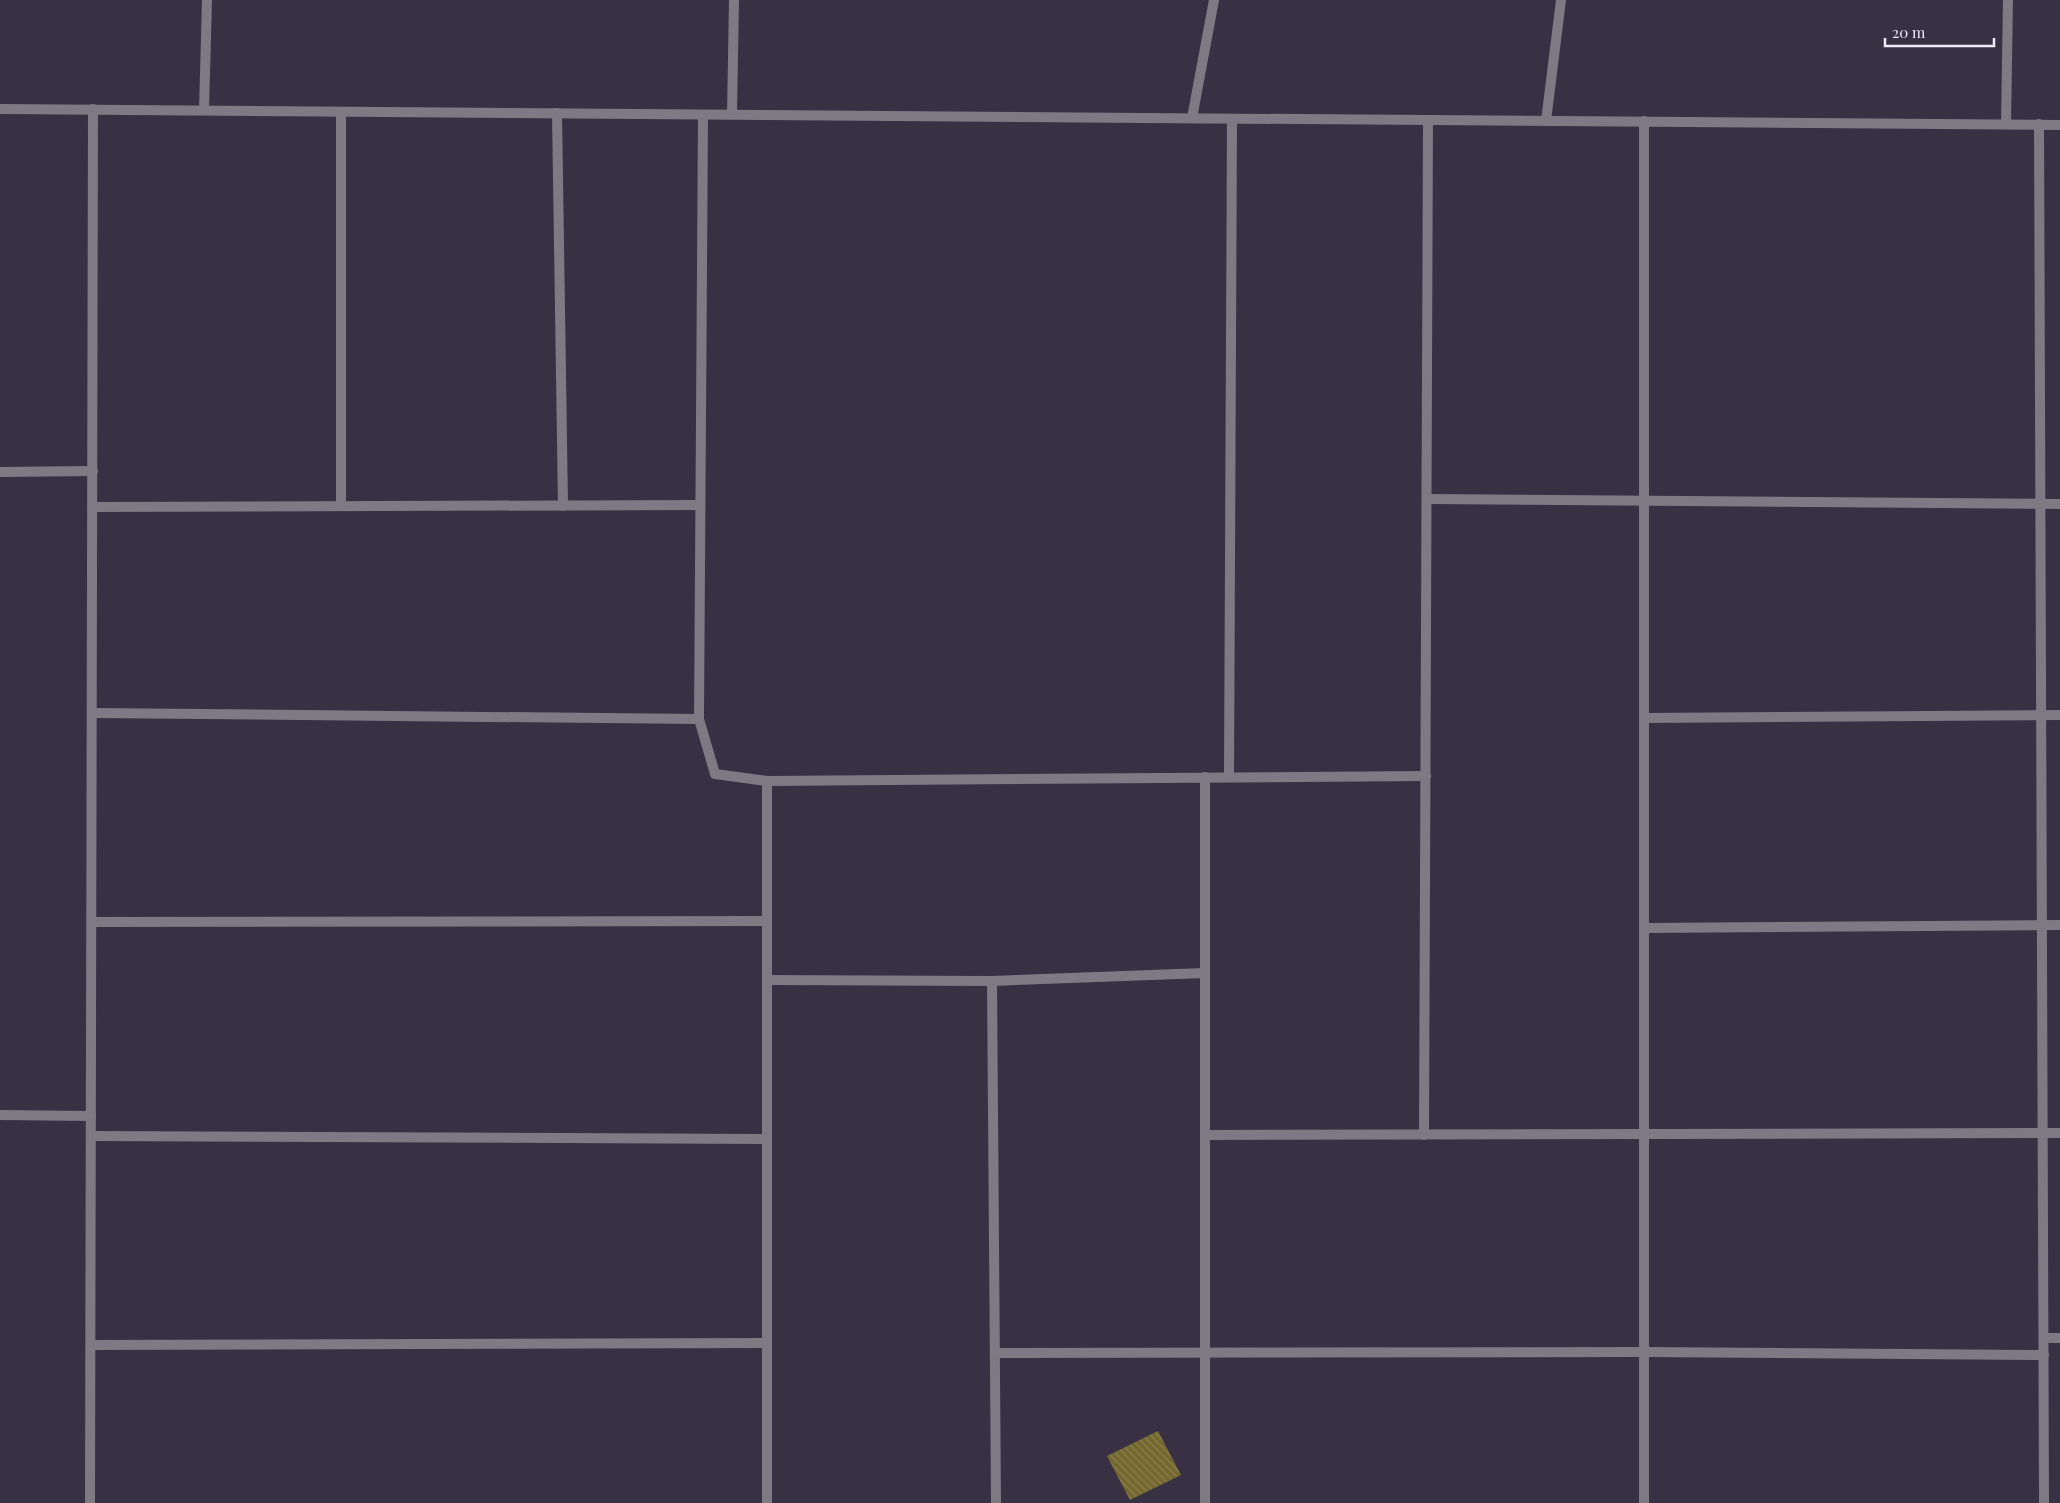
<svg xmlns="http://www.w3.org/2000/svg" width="2060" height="1503" font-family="'Playfair Display',serif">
<defs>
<pattern id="building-back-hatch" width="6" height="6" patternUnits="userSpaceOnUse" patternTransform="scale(1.25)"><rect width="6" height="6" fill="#75682f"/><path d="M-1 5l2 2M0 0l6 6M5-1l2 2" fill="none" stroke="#897e4e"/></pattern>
</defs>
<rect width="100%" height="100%" fill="#383043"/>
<!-- building -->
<polygon fill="url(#building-back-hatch)" points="1158,1431 1181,1475 1130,1500 1107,1456"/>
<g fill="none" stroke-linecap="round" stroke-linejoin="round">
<!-- minor -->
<g stroke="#7e7a84" stroke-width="10">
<polyline points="204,110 207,0"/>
<polyline points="557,113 563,506"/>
<polyline points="732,114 734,0"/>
<polyline points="703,115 699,719 715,774 767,781 1426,776"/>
<polyline points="1192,118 1214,0"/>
<polyline points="2006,124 2008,0"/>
<polyline points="2039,124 2044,1503"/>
<polyline points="0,472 93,471"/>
<polyline points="1427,499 2060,504"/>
<polyline points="341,505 341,112"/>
<polyline points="92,507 699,505"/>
<polyline points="92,713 699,719"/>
<polyline points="1644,718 2060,715"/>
<polyline points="1229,777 1232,119"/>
<polyline points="92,922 767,921"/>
<polyline points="1644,928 2060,925"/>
<polyline points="767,980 992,981 1205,973"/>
<polyline points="992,981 996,1503"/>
<polyline points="0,1115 91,1116"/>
<polyline points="1205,1135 2060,1133"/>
<polyline points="1424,1135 1428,120"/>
<polyline points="91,1136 767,1139"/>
<polyline points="2044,1338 2060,1338"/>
<polyline points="91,1345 767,1343"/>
<polyline points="997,1353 1644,1352 2044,1355"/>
<polyline points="90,1503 93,109"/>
<polyline points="767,1503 767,781"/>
<polyline points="1205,1503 1205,777"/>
<polyline points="1644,1503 1644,121"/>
</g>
<!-- tertiary -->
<g stroke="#7e7a84" stroke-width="10">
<polyline points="0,109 2060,125"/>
<polyline points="1546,121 1561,0"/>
</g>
</g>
<!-- scale -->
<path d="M1885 38v8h109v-8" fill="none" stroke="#eeeaf6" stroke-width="2.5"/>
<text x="1892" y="38" font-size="15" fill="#eeeaf6" stroke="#383043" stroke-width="4" paint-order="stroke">20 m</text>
</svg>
